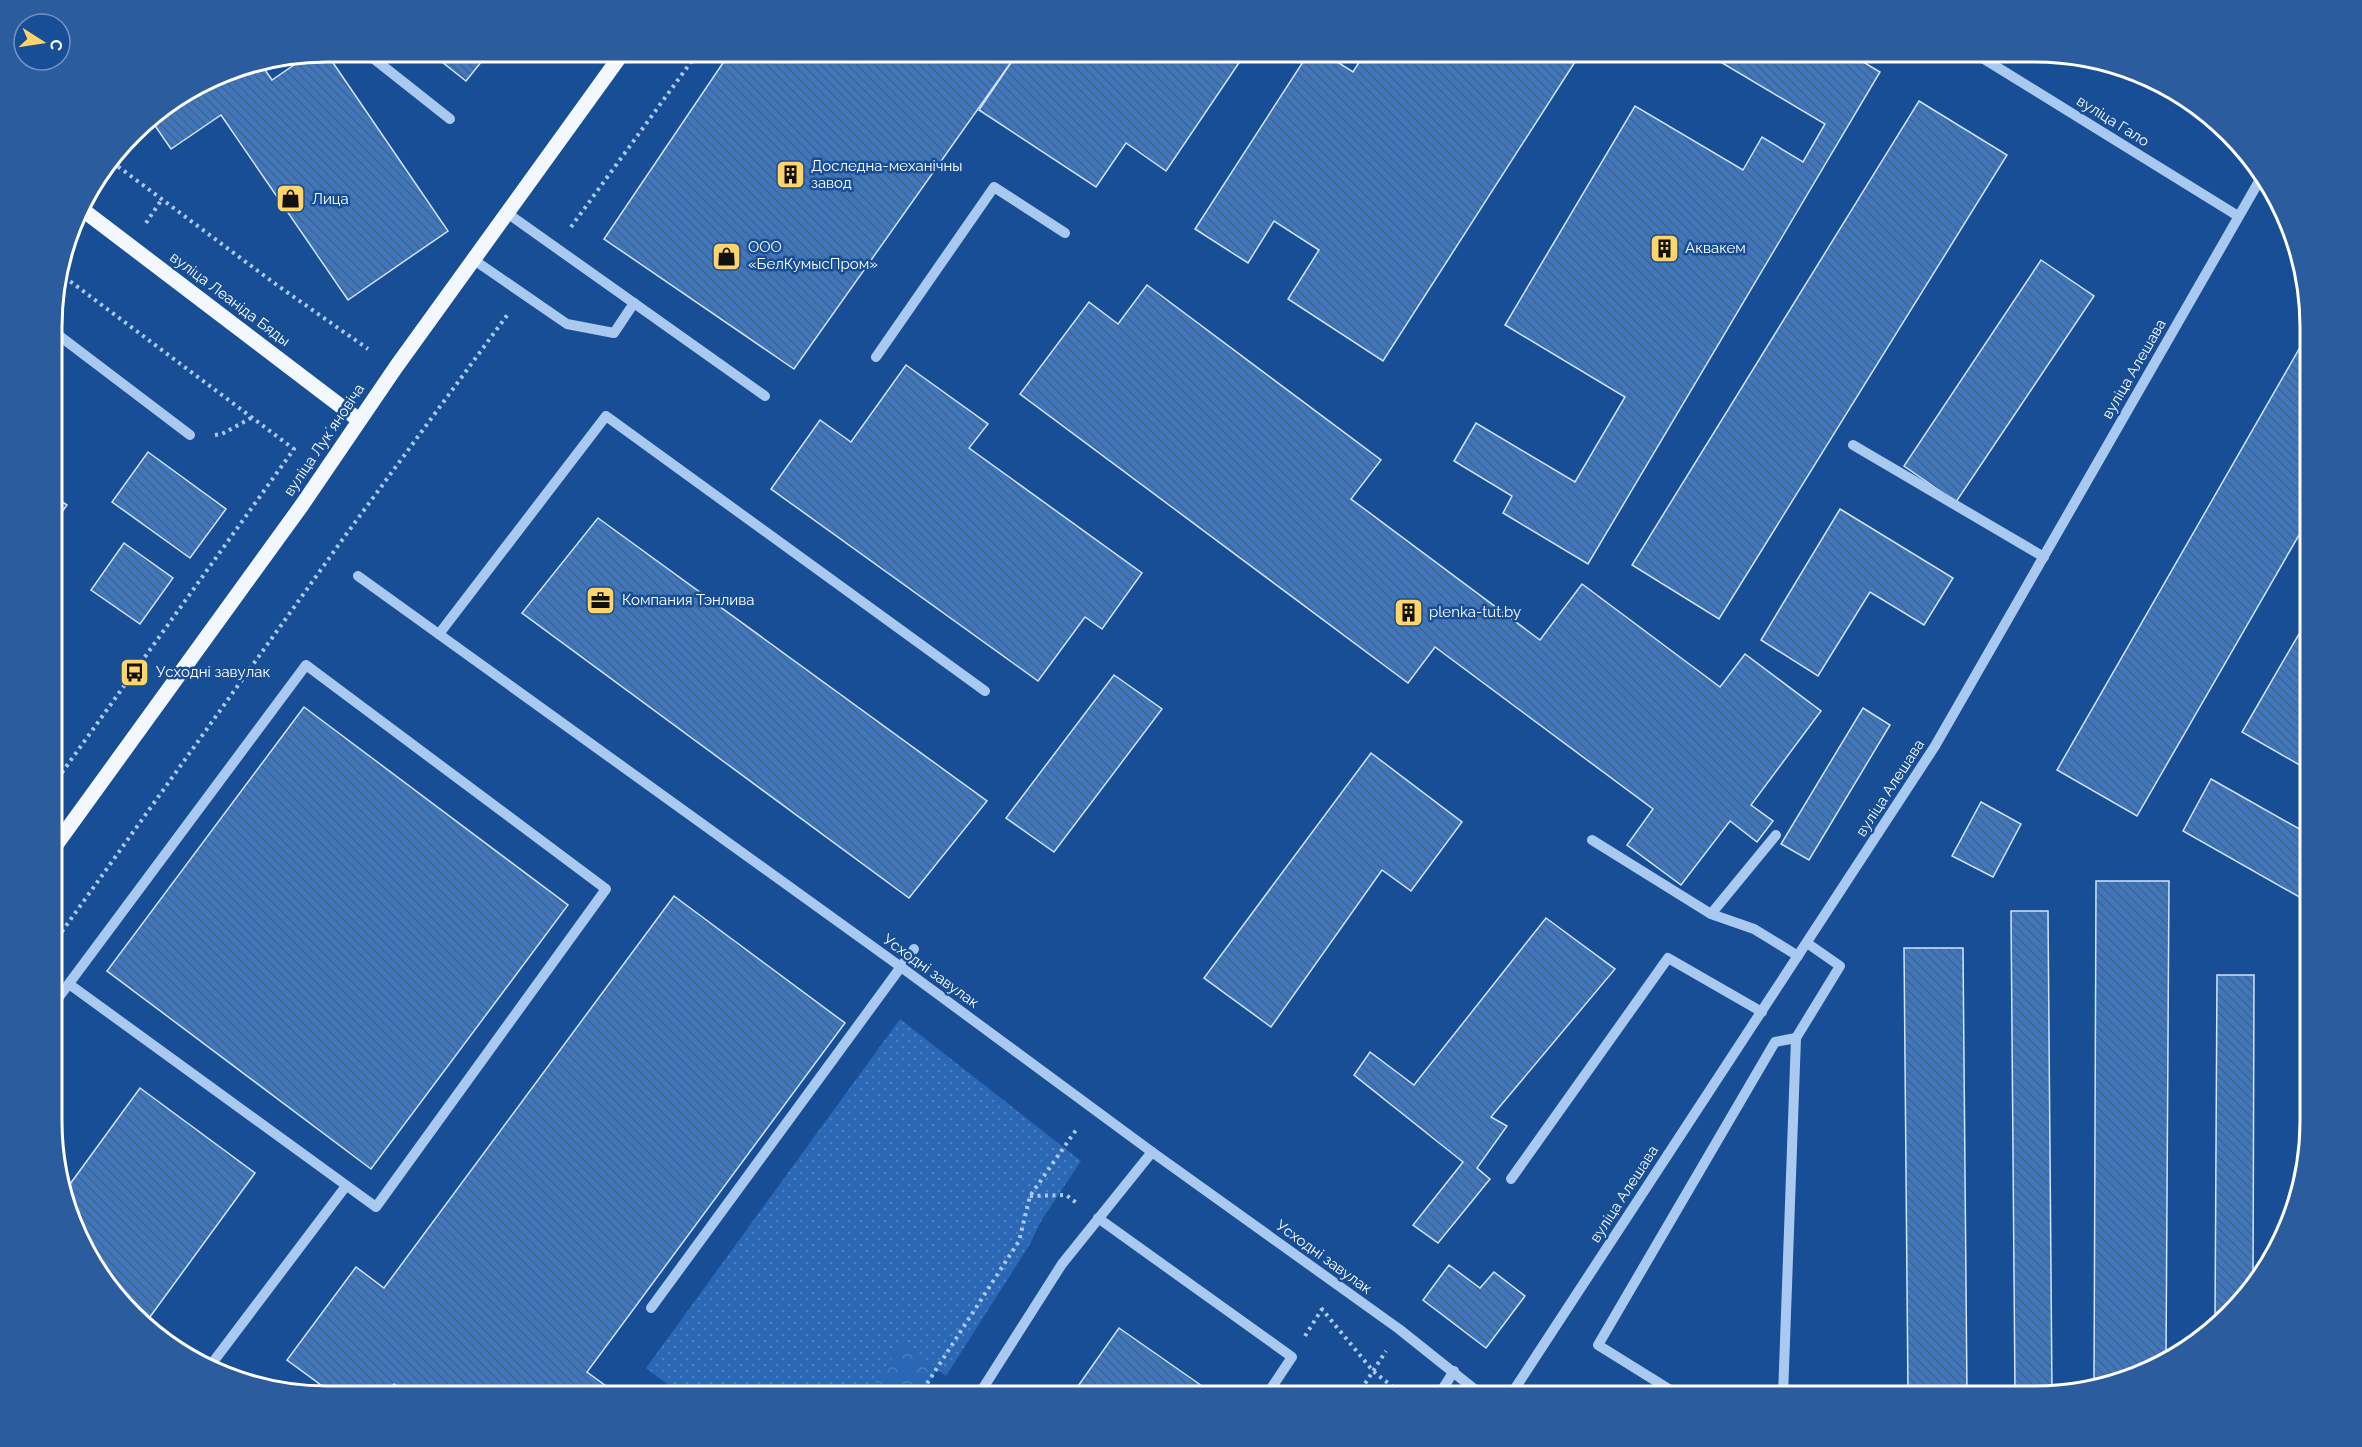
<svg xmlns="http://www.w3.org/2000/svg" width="2362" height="1447" font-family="Raleway,sans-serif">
<defs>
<pattern id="grass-dots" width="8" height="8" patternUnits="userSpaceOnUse" patternTransform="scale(1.5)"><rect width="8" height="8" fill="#2a68b5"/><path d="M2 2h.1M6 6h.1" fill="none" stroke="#4a7fc0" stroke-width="1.8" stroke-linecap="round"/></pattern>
<pattern id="forest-crowns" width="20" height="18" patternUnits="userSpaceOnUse" patternTransform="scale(1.5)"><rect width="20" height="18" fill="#2a68b5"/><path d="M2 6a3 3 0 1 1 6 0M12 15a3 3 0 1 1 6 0" fill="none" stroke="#4a7fc0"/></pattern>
<pattern id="building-back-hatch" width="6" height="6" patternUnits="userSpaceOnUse" patternTransform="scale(1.5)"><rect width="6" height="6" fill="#3f77be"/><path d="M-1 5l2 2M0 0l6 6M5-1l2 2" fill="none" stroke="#466285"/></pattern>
</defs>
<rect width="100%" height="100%" fill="#174e96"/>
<!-- grass -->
<polygon fill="url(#grass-dots)" points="900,1019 1081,1161 1041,1221 1030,1244 946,1376 902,1344 866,1396 664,1396 670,1386 646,1368"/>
<!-- forest -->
<polygon fill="url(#forest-crowns)" points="902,1343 938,1368 919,1396 866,1396"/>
<!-- building -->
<g fill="url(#building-back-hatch)" stroke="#d0e4fc" stroke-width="1.5">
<polygon points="325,51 448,231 348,300 221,115 171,149 149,117 221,72 261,64 272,80 310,54"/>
<polygon points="428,51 490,51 466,81"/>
<polygon points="731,51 1019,51 794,369 604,239"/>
<polygon points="1019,51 1247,51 1166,171 1126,143 1096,187 979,110"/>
<polygon points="1310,51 1320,51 1353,72 1366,51 1582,51 1383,361 1288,299 1319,250 1274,221 1248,263 1195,229"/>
<polygon points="1702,51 1845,51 1880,72 1588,564 1503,513 1512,496 1454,461 1476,423 1575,482 1625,397 1505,325 1635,106 1743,170 1762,137 1803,162 1825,124"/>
<polygon points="1919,101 2007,155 1719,619 1632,565"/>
<polygon points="2041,260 2094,296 1956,502 1904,466"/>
<polygon points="1147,285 1381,460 1351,499 1540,640 1582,584 1720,687 1745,654 1821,711 1751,805 1773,821 1757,842 1730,821 1681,885 1627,845 1653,809 1435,647 1408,683 1020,394 1089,302 1118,324"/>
<polygon points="2310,330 2310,516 2137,816 2057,770"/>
<polygon points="906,365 988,424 969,448 1142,573 1102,629 1085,617 1038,681 771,489 820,420 851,442"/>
<polygon points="148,452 226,509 190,558 112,502"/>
<polygon points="53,496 67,505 53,524"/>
<polygon points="1840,509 1953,578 1924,625 1870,592 1818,676 1761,640"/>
<polygon points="598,518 987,801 909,898 522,613"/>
<polygon points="124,543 173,578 140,624 91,590"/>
<polygon points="2310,615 2310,771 2242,732"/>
<polygon points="1114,675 1162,709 1054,852 1006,818"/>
<polygon points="304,707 568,905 371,1169 107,971"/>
<polygon points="1863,708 1890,725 1809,860 1781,844"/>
<polygon points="1371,753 1462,822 1411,891 1382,870 1271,1027 1204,978"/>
<polygon points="2211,779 2310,835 2310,903 2183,831"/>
<polygon points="1981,802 2021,824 1993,877 1952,856"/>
<polygon points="2096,881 2169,881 2166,1361 2094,1383"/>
<polygon points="674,896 845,1023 587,1372 617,1394 615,1396 410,1396 394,1384 386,1396 336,1396 287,1360 356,1267 384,1288"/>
<polygon points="2011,911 2048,911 2052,1395 2015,1395"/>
<polygon points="1546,918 1615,969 1491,1117 1507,1126 1477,1168 1490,1179 1438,1243 1413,1225 1463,1162 1354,1075 1370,1052 1414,1085"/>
<polygon points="1904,948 1963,948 1967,1395 1908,1395"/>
<polygon points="2217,975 2254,975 2253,1285 2215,1320"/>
<polygon points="2300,1026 2310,1026 2310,1138 2300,1193"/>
<polygon points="140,1088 255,1173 147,1321 88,1259 65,1191"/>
<polygon points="1449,1265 1480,1288 1494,1272 1525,1296 1486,1348 1423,1300"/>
<polygon points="1119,1328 1215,1395 1214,1396 1071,1396"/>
</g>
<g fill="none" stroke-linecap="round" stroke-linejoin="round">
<!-- path -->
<g stroke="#a9c9f1" stroke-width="4" stroke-dasharray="3 4.5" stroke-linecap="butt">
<polyline points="112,162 274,283 368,349"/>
<polyline points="146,223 162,199"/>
<polyline points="571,227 699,51"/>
<polyline points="215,435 222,434 251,418"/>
<polyline points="53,785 294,449 59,273"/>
<polyline points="53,944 345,536 508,314"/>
<polyline points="1030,1196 1066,1195 1078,1204"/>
<polyline points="1321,1308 1373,1371 1404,1396"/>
<polyline points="1305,1336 1322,1309"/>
<polyline points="919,1396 1019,1241 1030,1196 1076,1130"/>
<polyline points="1357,1396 1386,1351"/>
</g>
<!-- minor -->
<g stroke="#a9c9f1" stroke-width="10">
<polyline points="364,51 450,119"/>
<polyline points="1971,51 2238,216"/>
<polyline points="507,213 765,396"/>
<polyline points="474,260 567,324 614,333 634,303"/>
<polyline points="53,331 190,435"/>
<polyline points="876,357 994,187 1065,233"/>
<polyline points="1853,445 2044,557"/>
<polyline points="358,576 901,967 1152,1152 1399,1329 1483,1396"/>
<polyline points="439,634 606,416 985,691"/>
<polyline points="1592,840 1711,914 1754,929 1798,956"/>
<polyline points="1711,914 1776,835"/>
<polyline points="53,1005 306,665 606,889 376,1207 69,984"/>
<polyline points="1511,1179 1668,958 1762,1012"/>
<polyline points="1098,1218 1292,1357 1266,1396"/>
<polyline points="651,1308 914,949"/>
<polyline points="210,1366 346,1186"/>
<polyline points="978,1396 1062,1264 1152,1152"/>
<polyline points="1438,1396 1454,1371"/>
<polyline points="1510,1396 1935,746 2262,176"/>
<polyline points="1680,1396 1598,1345 1775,1042 1796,1038"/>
<polyline points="1783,1396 1796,1038 1840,966 1807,943"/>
</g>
<!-- major -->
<g stroke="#f3f8ff" stroke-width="15">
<polyline points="79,207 359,420"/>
<polyline points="53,849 302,505 396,367 624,51"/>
</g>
</g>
<!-- icons -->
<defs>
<symbol id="building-square" viewBox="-11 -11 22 22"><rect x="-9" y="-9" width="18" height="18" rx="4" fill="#ffd469" stroke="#174e96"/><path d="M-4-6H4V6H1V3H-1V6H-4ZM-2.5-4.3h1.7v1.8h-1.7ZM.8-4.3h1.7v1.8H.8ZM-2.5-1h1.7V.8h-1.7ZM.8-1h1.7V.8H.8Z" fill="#111"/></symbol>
<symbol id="shop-square" viewBox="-11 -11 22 22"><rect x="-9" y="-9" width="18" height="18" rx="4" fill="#ffd469" stroke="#174e96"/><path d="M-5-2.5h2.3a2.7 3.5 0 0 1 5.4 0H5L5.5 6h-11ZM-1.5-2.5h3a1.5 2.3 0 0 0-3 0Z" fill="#111"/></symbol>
<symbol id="office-square" viewBox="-11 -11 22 22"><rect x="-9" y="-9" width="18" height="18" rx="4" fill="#ffd469" stroke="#174e96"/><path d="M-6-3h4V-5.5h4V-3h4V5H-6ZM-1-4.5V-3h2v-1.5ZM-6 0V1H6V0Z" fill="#111"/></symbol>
<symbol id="bus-square" viewBox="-11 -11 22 22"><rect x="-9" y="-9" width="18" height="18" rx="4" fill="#ffd469" stroke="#174e96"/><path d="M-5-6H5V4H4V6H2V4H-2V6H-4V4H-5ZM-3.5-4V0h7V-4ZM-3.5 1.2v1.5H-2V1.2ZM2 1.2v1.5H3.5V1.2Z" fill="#111"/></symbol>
</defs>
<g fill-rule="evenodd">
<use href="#building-square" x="774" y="158" width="33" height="33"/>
<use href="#shop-square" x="274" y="182" width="33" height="33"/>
<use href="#building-square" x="1648" y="232" width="33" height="33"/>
<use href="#shop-square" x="710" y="240" width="33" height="33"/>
<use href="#office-square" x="584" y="584" width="33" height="33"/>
<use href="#building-square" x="1392" y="596" width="33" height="33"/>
<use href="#bus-square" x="118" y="656" width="33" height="33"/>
</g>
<g text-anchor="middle" stroke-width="5" stroke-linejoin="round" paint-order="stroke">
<!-- street labels -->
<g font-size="15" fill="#fff" stroke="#174e96">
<text transform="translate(2113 121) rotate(32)" y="5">вуліца Гало</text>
<text transform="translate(230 299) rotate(37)" y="5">вуліца Леаніда Бяды</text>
<text transform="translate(2134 369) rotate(-60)" y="5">вуліца Алешава</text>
<text transform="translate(324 440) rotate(-56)" y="5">вуліца Лукʼяновіча</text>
<text transform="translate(1890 788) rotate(-57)" y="5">вуліца Алешава</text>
<text transform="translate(931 971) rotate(36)" y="5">Усходні завулак</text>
<text transform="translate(1624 1194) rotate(-57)" y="5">вуліца Алешава</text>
<text transform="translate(1324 1257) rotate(36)" y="5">Усходні завулак</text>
</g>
<!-- poi labels -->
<g font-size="15" fill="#fff" stroke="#174e96" text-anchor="start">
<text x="811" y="171">Доследна-механічны<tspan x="811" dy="17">завод</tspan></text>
<text x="312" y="204">Лица</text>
<text x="748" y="252">ООО<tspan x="748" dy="17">«БелКумысПром»</tspan></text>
<text x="1685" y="253">Аквакем</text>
<text x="622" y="605">Компания Тэнлива</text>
<text x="1429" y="617">plenka-tut.by</text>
<text x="156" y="677">Усходні завулак</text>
</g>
</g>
<!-- crop -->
<path d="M0 0H2362V1447H0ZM327 62H2035A265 265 0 0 1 2300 327V1121A265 265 0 0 1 2035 1386H327A265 265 0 0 1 62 1121V327A265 265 0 0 1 327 62Z" fill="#2a5c9e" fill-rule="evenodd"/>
<path fill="none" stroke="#fff" stroke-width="3" d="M327 62H2035A265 265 0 0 1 2300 327V1121A265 265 0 0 1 2035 1386H327A265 265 0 0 1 62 1121V327A265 265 0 0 1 327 62Z"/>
<!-- north arrow -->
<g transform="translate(42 42) rotate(102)"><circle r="28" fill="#174e96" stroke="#7495c0" stroke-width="1.5"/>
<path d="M0-4.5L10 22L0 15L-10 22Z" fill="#ffd469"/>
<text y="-9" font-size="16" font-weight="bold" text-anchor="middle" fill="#ffffff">С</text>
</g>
</svg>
